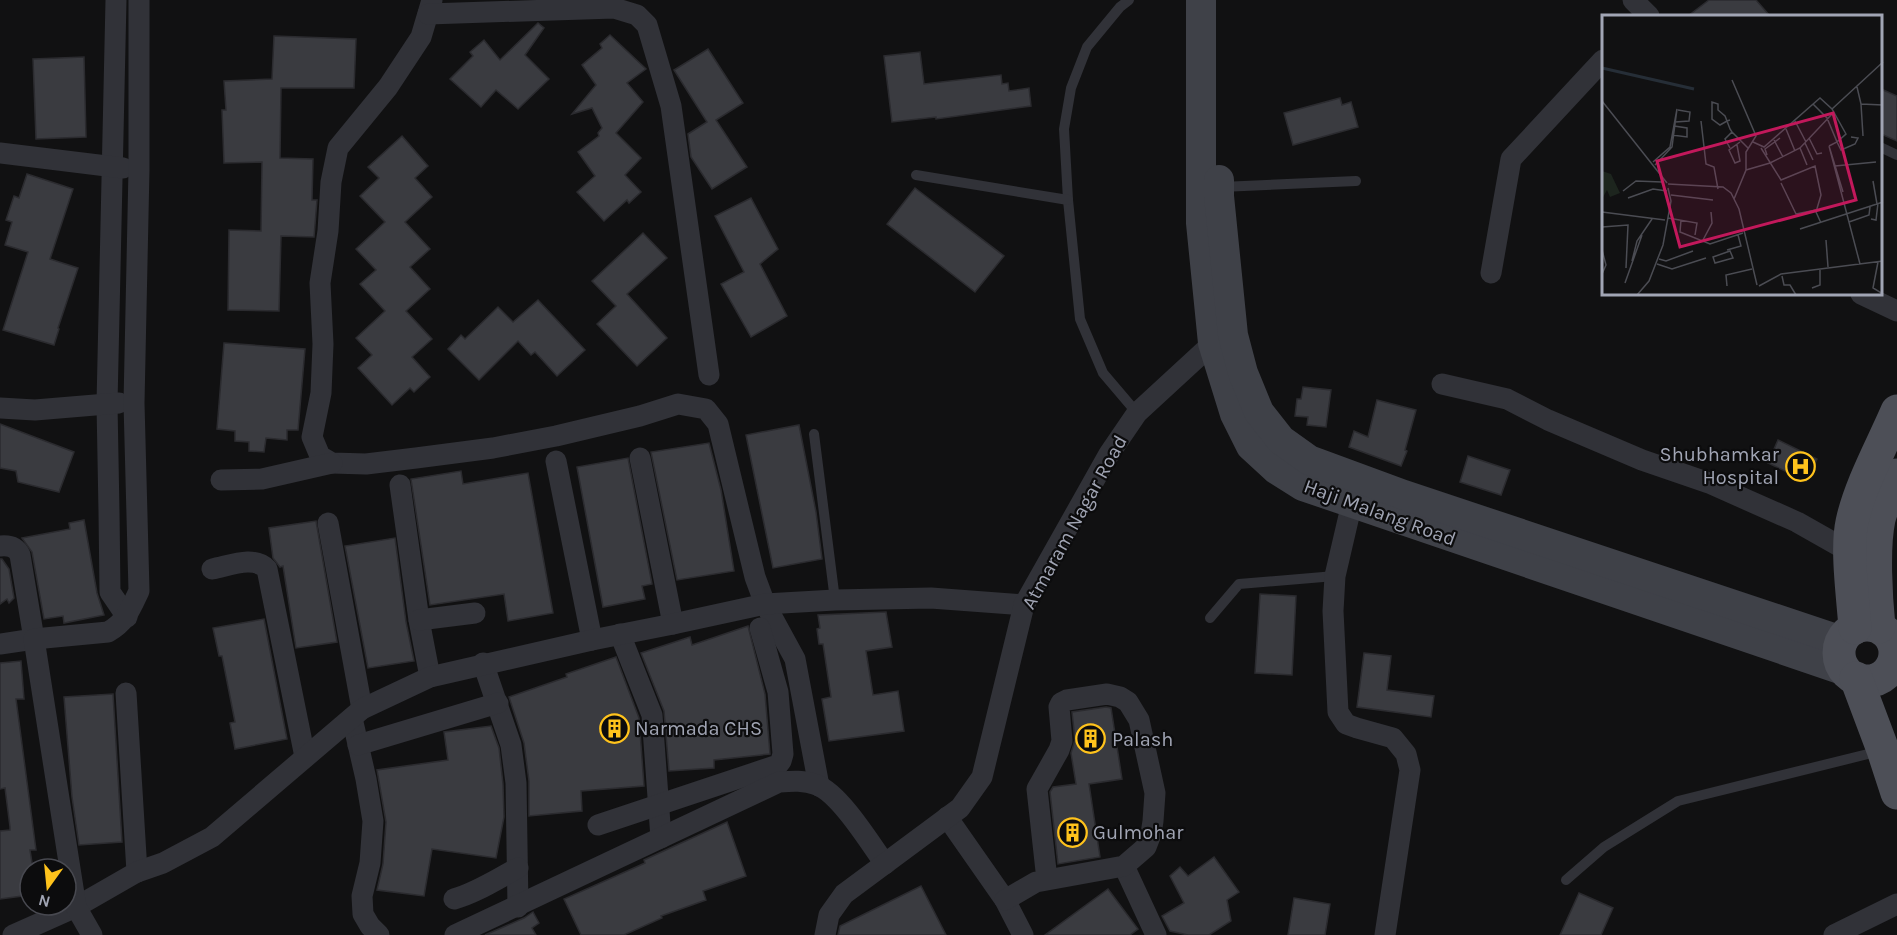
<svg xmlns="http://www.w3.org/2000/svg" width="1897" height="935" font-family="Karla,sans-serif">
<rect width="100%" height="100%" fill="#111112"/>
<!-- building -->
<g fill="#3a3b40" stroke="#2b2b2f" stroke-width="1.5">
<polygon points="1709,0 1756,0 1770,16 1688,16"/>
<polygon points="538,23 544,28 525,55 549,79 518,109 496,90 481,107 450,79 473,56 470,52 484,40 500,60"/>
<polygon points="610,35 646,69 627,83 643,102 616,133 641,158 625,175 641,192 629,203 627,200 604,221 577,192 595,176 578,152 599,136 598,133 602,128 592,108 572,114 596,85 582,65 602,48 600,44"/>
<polygon points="274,36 356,39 354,88 281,88 280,158 313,159 312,200 317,200 314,237 281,236 279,311 228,310 229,230 261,231 262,162 224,163 222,110 226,110 224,81 272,79"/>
<polygon points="708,49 743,103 716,120 747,167 712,189 691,157 688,134 707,122 674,70"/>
<polygon points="920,52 924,84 1001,75 1002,84 1008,83 1009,91 1029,88 1031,106 936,119 936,117 892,122 884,56"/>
<polygon points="84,57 86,137 36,139 33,59"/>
<polygon points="1881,89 1897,96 1897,141 1881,134"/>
<polygon points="1340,98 1342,105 1351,102 1358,127 1293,145 1284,113"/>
<polygon points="402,136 428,166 415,178 432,197 405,222 430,249 410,267 430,289 406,311 432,339 412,357 430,377 414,392 410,388 392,405 358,368 372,355 356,338 385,311 360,284 376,270 356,249 385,222 360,196 379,178 368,167"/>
<polygon points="27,174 73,189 50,259 78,268 58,328 59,329 54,345 3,330 28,252 5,245 12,222 6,220 14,196 19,198"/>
<polygon points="915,188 1004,256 975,292 887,224"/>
<polygon points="751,198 778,249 760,264 787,316 751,337 721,284 744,272 715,216"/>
<polygon points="643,233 667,258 627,294 667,338 637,366 597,324 616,306 592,281"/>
<polygon points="538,300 585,350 557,376 535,352 531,355 518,341 479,380 448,349 461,335 465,339 498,307 513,322"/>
<polygon points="224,343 305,349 298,430 287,430 287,440 266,438 264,452 249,451 249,442 235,441 235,431 217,429"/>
<polygon points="1303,387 1331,390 1326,427 1307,425 1308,417 1295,416 1297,399 1301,399"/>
<polygon points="1377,400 1416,410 1405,450 1407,451 1401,466 1349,447 1354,431 1368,437"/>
<polygon points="0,424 74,452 59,492 18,482 16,471 0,468"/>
<polygon points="799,425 816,512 822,559 773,568 746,435"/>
<polygon points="1778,440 1817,459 1806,481 1768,463"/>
<polygon points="709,443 721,490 734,571 677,580 651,452"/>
<polygon points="1468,456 1510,470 1501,495 1460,482"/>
<polygon points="628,458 652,584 642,586 645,599 603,607 577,467"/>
<polygon points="461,471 463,484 528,473 553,613 508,621 504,594 430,605 411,479"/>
<polygon points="84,520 97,593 104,615 64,623 63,616 44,619 32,552 22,538 70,529 69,523"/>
<polygon points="316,521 337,642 296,648 283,566 280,567 273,558 269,528"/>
<polygon points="395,538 406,622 414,661 368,668 345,546"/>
<polygon points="0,559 2,559 9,569 14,598 9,603 7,599 0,604"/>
<polygon points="1260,594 1296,596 1292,675 1255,673"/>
<polygon points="886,612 892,647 866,651 873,695 898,691 904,731 829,741 822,699 831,697 823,644 819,644 817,629 820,628 818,615"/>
<polygon points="264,619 287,739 235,749 230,723 235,722 222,656 219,656 213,628"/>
<polygon points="748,626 765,694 770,754 714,760 714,768 669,771 664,711 641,653 690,637 692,645"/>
<polygon points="1364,653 1391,656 1387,690 1434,696 1431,717 1357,707"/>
<polygon points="616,657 639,718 644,786 581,791 582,811 529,816 529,781 524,743 509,697 567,677 566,674"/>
<polygon points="21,661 24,699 16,699 36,850 30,850 33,869 30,869 30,895 0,899 0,831 10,830 10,827 5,788 0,789 0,663"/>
<polygon points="113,694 122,842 79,845 72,797 64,697"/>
<polygon points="1106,707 1111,708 1122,779 1089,784 1100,857 1058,864 1050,792 1053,787 1076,784 1071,753 1075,740 1072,712"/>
<polygon points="491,726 499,748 503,784 504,817 496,858 432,849 424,896 377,890 383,864 386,822 377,770 448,760 444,732"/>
<polygon points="727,822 746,876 703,891 706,900 661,916 662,918 624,935 581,935 564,899 645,863 644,860"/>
<polygon points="1214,857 1239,892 1227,900 1231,921 1209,935 1188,935 1170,931 1162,916 1184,903 1170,876 1180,867 1188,876"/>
<polygon points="921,886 946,935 838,935 840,926"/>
<polygon points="1108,889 1138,929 1130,935 1045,935"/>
<polygon points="1579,893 1613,908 1601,935 1560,935"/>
<polygon points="1294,898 1330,904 1325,935 1288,935"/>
<polygon points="533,912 539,923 532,928 536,935 485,935 524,918"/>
</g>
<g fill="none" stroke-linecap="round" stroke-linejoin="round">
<!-- service -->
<g stroke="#313238" stroke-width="10">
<polyline points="1129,0 1120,7 1087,47 1071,88 1064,129 1068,200 1080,319 1103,373 1137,413"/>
<polyline points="1880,147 1897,155"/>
<polyline points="916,175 1068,200"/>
<polyline points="1221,187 1356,181"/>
<polyline points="814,434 835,600"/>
<polyline points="1210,618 1239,584 1335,576"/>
<polyline points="1566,880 1604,847 1678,801 1880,751"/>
</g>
<!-- minor -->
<g stroke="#313238" stroke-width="21">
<polyline points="116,0 107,404 109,512 110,592 127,617"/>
<polyline points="432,0 421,37 388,87 338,148 331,182 328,231 320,283 323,344 321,393 312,437 320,456 332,463 366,464 416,458 493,448 556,436 640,416 678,404 706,409 718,424 755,577 765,604 795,659 819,786"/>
<polyline points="1633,0 1649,16"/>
<polyline points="428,14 614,8 637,15 647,25 671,106 709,375"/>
<polyline points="0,153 123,168"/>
<polyline points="1491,273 1511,159 1603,60"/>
<polyline points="1861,294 1897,311"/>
<polyline points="1442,384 1507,399 1548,420 1642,460 1709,483 1797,522 1850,552"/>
<polyline points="0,408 35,410 119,403"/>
<polyline points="640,458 673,624"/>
<polyline points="556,461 592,640"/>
<polyline points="221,480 262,479 332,463"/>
<polyline points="400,485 419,620 430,677"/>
<polyline points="1355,490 1335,576 1333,611 1338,712 1346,724 1357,728 1393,738 1406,754 1410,770 1385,935"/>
<polyline points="328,523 362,709"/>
<path d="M0,546c9,-1 16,1 20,9l14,84 -34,5"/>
<path d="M212,569c17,-3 42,-14 55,0l38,188"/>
<polyline points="419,620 475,613"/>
<polyline points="620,634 652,715 661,838"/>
<polyline points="483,663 511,745 516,783 518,907"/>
<polyline points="126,693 137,872"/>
<polyline points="352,718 366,779 373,821 370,863 362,896 363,914 370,926 379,935"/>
<polyline points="358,745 498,703"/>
<polyline points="947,817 1005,900 1023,935"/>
<polyline points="598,825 778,765 781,761 783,754 778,692 760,628"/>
<polyline points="1124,866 1156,935"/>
<path d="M454,899c22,-6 43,-20 64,-31"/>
<polyline points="1005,900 1036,882 1124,866 1146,847 1151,834 1153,821 1155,793 1139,720 1128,702 1120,697 1107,694 1067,700 1061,703 1059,707 1062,741 1059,750 1037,789 1047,880"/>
<polyline points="13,935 76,907 137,872 163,863 212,837 362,709 430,677 592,640 673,624 765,604 835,600 931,598 1024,605"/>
<path d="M92,935l-16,-28 -42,-268 74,-7c18,-10 23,-24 31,-41l-5,-188 5,-234v-169"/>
<path d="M455,935l324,-153c13,-1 25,-2 38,3 23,9 53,58 68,79"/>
<polyline points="825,935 829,915 844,894 960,808 982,777 1024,605 1109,454 1137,413 1213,343 1224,339"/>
<polyline points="1834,935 1897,904"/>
</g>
<!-- secondary -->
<g stroke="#3f4148" stroke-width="30">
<polyline points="1201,0 1201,223 1213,343 1235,414 1251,446 1276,469 1303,486 1846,671"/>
<polyline points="1219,180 1219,196 1233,335 1243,373 1259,412 1281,440 1309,460 1404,495 1842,641"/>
</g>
<!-- primary -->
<g stroke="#4d4f57" stroke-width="33">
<circle cx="1867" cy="653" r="28"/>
<path d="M1879,627c-3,-29 -6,-80 0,-108 4,-15 12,-30 18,-44"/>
<path d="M1855,628c-2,-30 -9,-79 -3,-106 8,-37 30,-76 45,-111"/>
<polyline points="1856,678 1883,750 1897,793"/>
</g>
</g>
<!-- icons -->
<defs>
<symbol id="hospital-ring" viewBox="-11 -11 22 22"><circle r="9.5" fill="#0c0c0d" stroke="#ffc31c" stroke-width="1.5"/><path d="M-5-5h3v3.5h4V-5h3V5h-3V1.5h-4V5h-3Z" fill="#ffc31c"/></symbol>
<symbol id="building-ring" viewBox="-11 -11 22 22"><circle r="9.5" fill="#0c0c0d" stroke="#ffc31c" stroke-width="1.5"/><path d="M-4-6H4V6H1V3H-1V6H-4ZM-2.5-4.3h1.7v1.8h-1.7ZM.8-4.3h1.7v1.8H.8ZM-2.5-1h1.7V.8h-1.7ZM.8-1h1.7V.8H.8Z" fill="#ffc31c"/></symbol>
</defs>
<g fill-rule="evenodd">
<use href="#hospital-ring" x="1784" y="450" width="33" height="33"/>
<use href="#building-ring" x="598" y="712" width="33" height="33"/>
<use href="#building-ring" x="1074" y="722" width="33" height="33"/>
<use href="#building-ring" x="1056" y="816" width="33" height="33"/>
</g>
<g text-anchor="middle" stroke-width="4.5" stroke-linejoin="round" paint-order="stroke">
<!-- poi labels -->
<g font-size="20" fill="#a1a5b4" stroke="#0c0c0d" text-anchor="start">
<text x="1779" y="461" text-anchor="end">Shubhamkar<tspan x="1779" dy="23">Hospital</tspan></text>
<text x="635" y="735">Narmada CHS</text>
<text x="1112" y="746">Palash</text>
<text x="1093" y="839">Gulmohar</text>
</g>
<!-- street labels -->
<g font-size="20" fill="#a1a5b4" stroke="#0c0c0d">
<text transform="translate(1380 512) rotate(20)" y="7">Haji Malang Road</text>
<text transform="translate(1074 522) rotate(-61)" y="7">Atmaram Nagar Road</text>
</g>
</g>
<!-- overview -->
<g transform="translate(1602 15)">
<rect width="280" height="280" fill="#111112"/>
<path d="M0,156l9,3 9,19 -10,4 -3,-7 -5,9z" fill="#1d251e"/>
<path fill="none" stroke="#262e37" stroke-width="3" d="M0,53l92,21"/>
<path fill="none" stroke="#4b4c53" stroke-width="1.5" d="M130,65l24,56 -10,16v18l-12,29M255,72l4,17 22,1M0,86l65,82M211,89l14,14 10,24 -8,4M259,89l2,32M230,94l51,-47M128,105l-3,1 -7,4 -8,-6v-17l6,2v6l7,6 2,5 3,8 2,3 16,16M99,106l5,43 8,3 4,22M193,106l11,21M73,107l14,-1 1,-9 -12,-2M184,114l9,22M70,120l15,2v-9l-13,-2M207,123l8,16 5,-1M172,125l9,17M151,127l11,5 56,-49 12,11 14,25 -9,8 4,8 14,-6 3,-6 -7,-1M203,128l8,17M135,130l3,16 -5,2 -6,-13 11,-8M227,131l31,118M227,131l14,46M128,133l-5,-9 7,-7M159,133l20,32 34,-14 6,29 -5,17 5,11M198,133l7,17M165,140l-2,-6 15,-11M51,147l17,-15 7,-38 -5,38 -17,18M233,151l41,-4M144,155l24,-7 30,-15 34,-36M271,166l4,23M179,168l15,31 20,-4M66,169l55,3 8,6 8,16 18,76M21,176l13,-10 26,1M69,180l42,5M26,183l25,-9 14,2M0,197l63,8M66,203l29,5 -2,12M269,204l5,1 2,-17M79,205l-1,12 30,12 33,-11M247,207l20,-7 1,-8M0,212l26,-2 -2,43M198,214l83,-27M101,225l9,-17 -1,-11M224,225l2,27M0,235l4,15 -4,9M125,235l14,-4 -3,-11M128,236l3,7 -18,5 -2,-6zM57,244l7,2 27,-10M30,246l5,-20 15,-22M276,247l-5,26 10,6M55,249l15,5 34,-11M180,261l2,9h6l6,10M23,268l17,-48M125,271l-1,-11 26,-6M157,271l22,-12 102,-13M210,273l8,-3v-15M35,280l12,-14 14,-36 8,-44 -3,-13"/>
<path fill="#c2185b" fill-opacity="0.15" stroke="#c2185b" stroke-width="3" d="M231,98l23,87 -176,47 -23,-86z"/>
<rect width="280" height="280" fill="none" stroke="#a1a5b4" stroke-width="3"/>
</g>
<!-- north arrow -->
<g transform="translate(48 887) rotate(195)"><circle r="28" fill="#0c0c0d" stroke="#484950" stroke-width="1.5"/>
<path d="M0-4.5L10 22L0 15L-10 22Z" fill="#ffc31c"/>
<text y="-9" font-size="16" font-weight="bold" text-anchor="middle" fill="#a1a5b4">N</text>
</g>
</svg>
